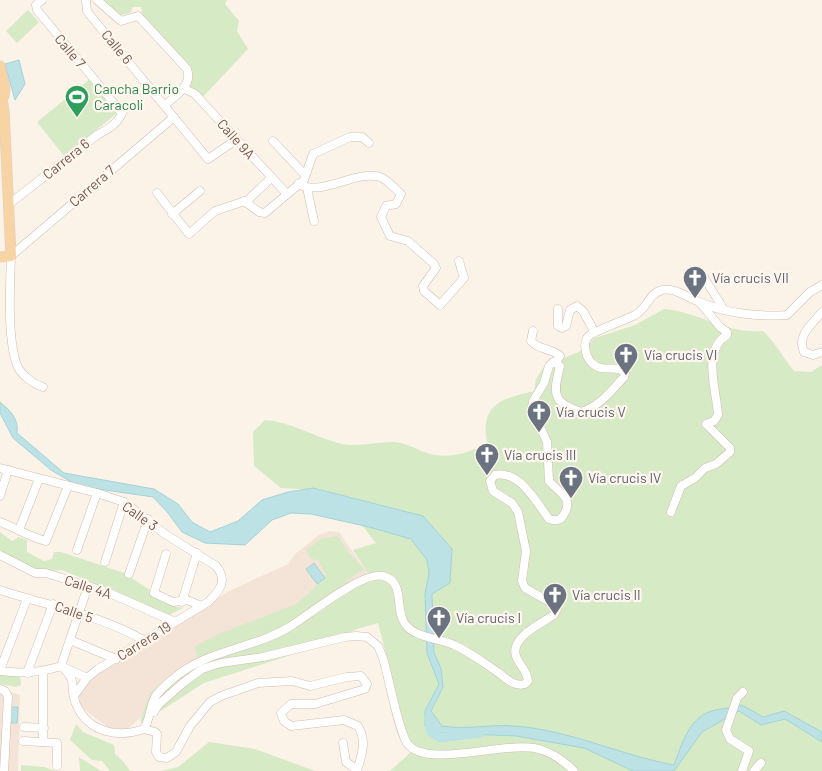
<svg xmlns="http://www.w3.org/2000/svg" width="822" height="771" font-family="Barlow,sans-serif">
<rect width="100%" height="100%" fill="#fcf3e8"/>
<!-- residential -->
<g fill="#f4e4d7">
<polygon points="329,531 339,532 369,575 197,657 171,674 139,719 128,729 110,729 81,707 78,692 88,678 229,591 288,564 295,554 319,535"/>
<polygon points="0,688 20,695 18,771 0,771"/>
</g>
<!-- green -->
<g fill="#d7eac6">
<polygon points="104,0 227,0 225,4 239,21 237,31 248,49 202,98 187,85 189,75 143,19 141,7 133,7 130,13 121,15 105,4"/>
<polygon points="28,10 39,22 17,43 6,31"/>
<polygon points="90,79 117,113 64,156 37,122"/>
<path d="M664,309c36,3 61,25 99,22 13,12 20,27 31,40l17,1 11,-7v406h-432l21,-19 -33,-129 -21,6 -25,13 -128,41 -62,40 -2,-3 10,-27 21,-19 26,-17 -2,-11 26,-13 75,-29 14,-12 16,-17 -8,-15 -8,-1 -4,-9 15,-11 17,-3 11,17 15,16 -19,13 24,-7 -16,-25 23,-7 -22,-28 -41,-25 -32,-2 -27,-22 -1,-34 12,-12c26,2 48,16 73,23 19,5 36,-1 54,-1 13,0 21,6 32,10 23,8 42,2 63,-9 -7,-40 15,-44 47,-52l2,-12 9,-14 34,-13 16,-14 40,-13z"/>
<polygon points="0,532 12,541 19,537 27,540 27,552 44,561 52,559 54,552 61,552 124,573 174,606 183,608 169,615 62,570 35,573 0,554"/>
<polygon points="0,672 20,675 21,685 16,687 0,684"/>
<polygon points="76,724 83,732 114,745 115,754 123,761 130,771 110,771 102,761 92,760 70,740"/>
<polygon points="209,742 255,749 315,771 161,771 178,767"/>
<polygon points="79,757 101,771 80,771"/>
<polygon points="21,765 44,767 56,771 21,771"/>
</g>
<!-- water -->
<g fill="#bde2e6" stroke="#a3d3d7">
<polygon points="19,60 25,84 15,100 5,64"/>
<path d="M0,402c11,9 19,17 17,31l47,40 90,16 24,15 14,18 18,10 28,-11 24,-21 26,-8 25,-4 110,28 29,33 -2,34 -18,11 2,59 7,15 2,19 -12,24 11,15c24,4 48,-2 72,0 56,4 106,29 160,39 8,-21 15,-49 41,-55 10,-2 17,-1 27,-5l21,12 21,-6 38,21v10l-37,-23 -24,6 -22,-14 -37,21 -28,39h-41l-49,-23 -68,-12 -78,-3 -13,-7v-15l14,-27 -12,-31 -2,-59 4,-21 -2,-13 -16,-21 -42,-12 -58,-13 -20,-1 -19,7 -27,25 -40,-2 -23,-11 -14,-19 -15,-16 -75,-11 -27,-16 -38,-32 -13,-25z"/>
<polygon points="314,563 325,578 317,584 306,569"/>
<polygon points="9,707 18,707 17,723 9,723"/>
</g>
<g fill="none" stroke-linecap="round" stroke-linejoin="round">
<!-- river -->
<polyline stroke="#bde2e6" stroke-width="9" points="429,719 431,732 440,738 480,733"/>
<defs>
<g id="minor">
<polyline points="86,0 87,11 94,20 208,159 236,140"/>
<path d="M97,0l24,21 17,-5 49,53c6,17 -11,26 -22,36"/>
<polyline points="183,88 195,94 287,194"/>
<polyline points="273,141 305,175"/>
<path d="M298,184c25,13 56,-14 82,-7 8,3 15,12 21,17l-5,10 -10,2 -5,11 9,19 18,5 26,23 2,4 -13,18 1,5 16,14 24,-27 -5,-17"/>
<polyline points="307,188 314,221"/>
<polyline points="157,193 189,234 215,211 248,200 272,177"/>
<polyline points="244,201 259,212 265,213 304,180 313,154 350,137 362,137 369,143"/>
<path d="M8,205l89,-70c11,-6 20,-10 25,-22l-85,-103 -1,-5 6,-5"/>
<polyline points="172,214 200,191"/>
<polyline points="705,279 724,310"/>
<polyline points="558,309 558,326 562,328 566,326 570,310 577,306 583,311 594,331"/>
<path d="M822,312c-9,11 -26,24 -18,40l9,3 9,-3"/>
<path d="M533,331l-2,10c7,9 21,7 29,15l-4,6"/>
<path d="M43,387c-10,-3 -22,-12 -26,-22 -10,-27 -7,-80 -6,-109l163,-139"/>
<path d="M0,468l97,25 27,9 41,32 51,32c12,14 4,25 -8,36l-110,67 -11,9 -13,18"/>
<polyline points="0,496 8,470"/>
<path d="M671,512l10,-26 14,-8 10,-10 11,-4 14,-12v-4l-24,-24 8,-3 4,-6c-1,-24 -17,-64 9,-80v-3l-7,-5 -19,-23"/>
<path d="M0,522c17,6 29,15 46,19l22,-55"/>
<polyline points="19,530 39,479"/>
<polyline points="77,550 97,493"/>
<polyline points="166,554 154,593 173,602 187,600 201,606"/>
<polyline points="0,555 35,573 46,573 107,592 175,622"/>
<polyline points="105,562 124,502"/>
<polyline points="129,574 148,519"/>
<path d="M0,590c49,16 100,25 145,51"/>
<polyline points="182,602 197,553"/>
<polyline points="70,640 116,659"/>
<path d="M61,666c19,17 7,20 15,38 12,29 42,34 68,25 6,-10 6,-22 11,-32 4,-7 13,-14 19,-19 34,-29 80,-29 117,-52 19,-12 72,-55 92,-50 23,6 11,33 22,48 10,14 34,14 49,21 16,7 30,18 45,28 8,6 15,14 26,11l3,-3c-1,-11 -9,-16 -12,-25 -6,-19 26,-33 38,-41l3,-6 -2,-4 -30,-17 -3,-7 4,-30 -8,-39 -6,-9 -19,-12 -3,-10 5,-6c25,-5 41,27 54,44 6,2 11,2 14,-3 12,-18 -4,-23 -14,-35l-2,-39 -15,-34 1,-7 11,-18 5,-17 4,-4 7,4c-7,28 -8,37 22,46 18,-7 29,-20 42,-35l1,-4c-8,-11 -27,5 -38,-17 -2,-6 -3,-13 0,-18 3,-6 39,-18 48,-23 11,-5 14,-22 27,-25 11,-3 25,7 35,11 26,12 61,16 90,14l23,-23 12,-7"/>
<polyline points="61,666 88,586"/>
<polyline points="0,670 27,599"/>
<path d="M0,671c22,3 40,2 61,-5l26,12"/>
<polyline points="43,672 43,742"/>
<polyline points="27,673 53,604"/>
<polyline points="0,689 5,691 8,697 4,771"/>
<path d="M154,712l4,-7 25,-22 19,-14 19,-6 42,-6 82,-20 11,-1 11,1 11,9 5,12c6,20 15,71 24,85 19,28 104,-5 135,7 12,4 23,12 32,21"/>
<polyline points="24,727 44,728"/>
<path d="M144,729l11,3 2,2 -1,18 3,5 8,1 9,-6 14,-26 20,-24 11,-6 37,-13 34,-2 18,5 37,-9 14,-1 6,8 -2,5 -50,15h-24l-10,9 3,8 7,5 53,-6 14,6c9,15 4,28 -1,45"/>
<polyline points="23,741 57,743 57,766"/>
<polyline points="343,743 346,762 357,770"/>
<polyline points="742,771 749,751 730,739 726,730 737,698 743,692"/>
<polyline points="754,771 761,763"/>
</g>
<g id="major">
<polyline points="0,66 5,88 4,96"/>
<polyline points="0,89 4,110 11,256 0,257"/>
</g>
</defs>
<!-- minor casing -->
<use href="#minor" stroke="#d0bcb0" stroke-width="9"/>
<!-- major casing -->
<use href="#major" stroke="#d9d0cd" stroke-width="11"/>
<!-- minor -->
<use href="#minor" stroke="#fff" stroke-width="8"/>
<!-- major -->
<use href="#major" stroke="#f8d3a3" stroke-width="10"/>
</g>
<!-- icons -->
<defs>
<symbol id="stadium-pin" viewBox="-11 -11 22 30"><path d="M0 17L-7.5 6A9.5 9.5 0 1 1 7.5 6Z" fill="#2e9e5b" stroke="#fff7ef"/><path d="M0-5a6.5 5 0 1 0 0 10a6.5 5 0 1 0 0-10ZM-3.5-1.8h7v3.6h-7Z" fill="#fff"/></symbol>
<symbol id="church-pin" viewBox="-11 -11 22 30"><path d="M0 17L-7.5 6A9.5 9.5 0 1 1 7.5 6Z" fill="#6b7280" stroke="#fff7ef"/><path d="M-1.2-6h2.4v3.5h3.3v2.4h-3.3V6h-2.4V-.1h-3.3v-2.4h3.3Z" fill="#fff"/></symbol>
</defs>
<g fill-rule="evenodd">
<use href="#stadium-pin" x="63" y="83" width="28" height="38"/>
<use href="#church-pin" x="681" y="264" width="28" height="38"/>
<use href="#church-pin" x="612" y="341" width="28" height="38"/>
<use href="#church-pin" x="525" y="398" width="28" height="38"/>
<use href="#church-pin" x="473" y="441" width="28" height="38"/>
<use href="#church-pin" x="557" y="464" width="28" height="38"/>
<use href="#church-pin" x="541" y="581" width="28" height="38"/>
<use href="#church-pin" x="425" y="604" width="28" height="38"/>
</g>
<g text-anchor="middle" stroke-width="4.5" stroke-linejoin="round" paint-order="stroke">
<!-- street labels -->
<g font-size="14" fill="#76584c" stroke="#fff7ef">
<text transform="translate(117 47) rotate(50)" y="5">Calle 6</text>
<text transform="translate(70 51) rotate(50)" y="5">Calle 7</text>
<text transform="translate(236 139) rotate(48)" y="5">Calle 9A</text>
<text transform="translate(66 159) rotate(-39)" y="5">Carrera 6</text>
<text transform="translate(92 186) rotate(-41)" y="5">Carrera 7</text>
<text transform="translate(140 516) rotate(35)" y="5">Calle 3</text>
<text transform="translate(88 587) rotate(18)" y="5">Calle 4A</text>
<text transform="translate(74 612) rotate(19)" y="5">Calle 5</text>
<text transform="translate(144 641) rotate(-32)" y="5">Carrera 19</text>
</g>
<!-- leisure labels -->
<g font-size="14" fill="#27864d" stroke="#fff7ef" text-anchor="start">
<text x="94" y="94">Cancha Barrio<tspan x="94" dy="16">Caracoli</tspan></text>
</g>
<!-- worship labels -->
<g font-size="14" fill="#5b616d" stroke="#fff7ef" text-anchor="start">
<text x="712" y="283">Vía crucis VII</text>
<text x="644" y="360">Vía crucis VI</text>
<text x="556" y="417">Vía crucis V</text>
<text x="504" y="460">Vía crucis III</text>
<text x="588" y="483">Vía crucis IV</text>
<text x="572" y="600">Vía crucis II</text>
<text x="456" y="623">Vía crucis I</text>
</g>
</g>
</svg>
